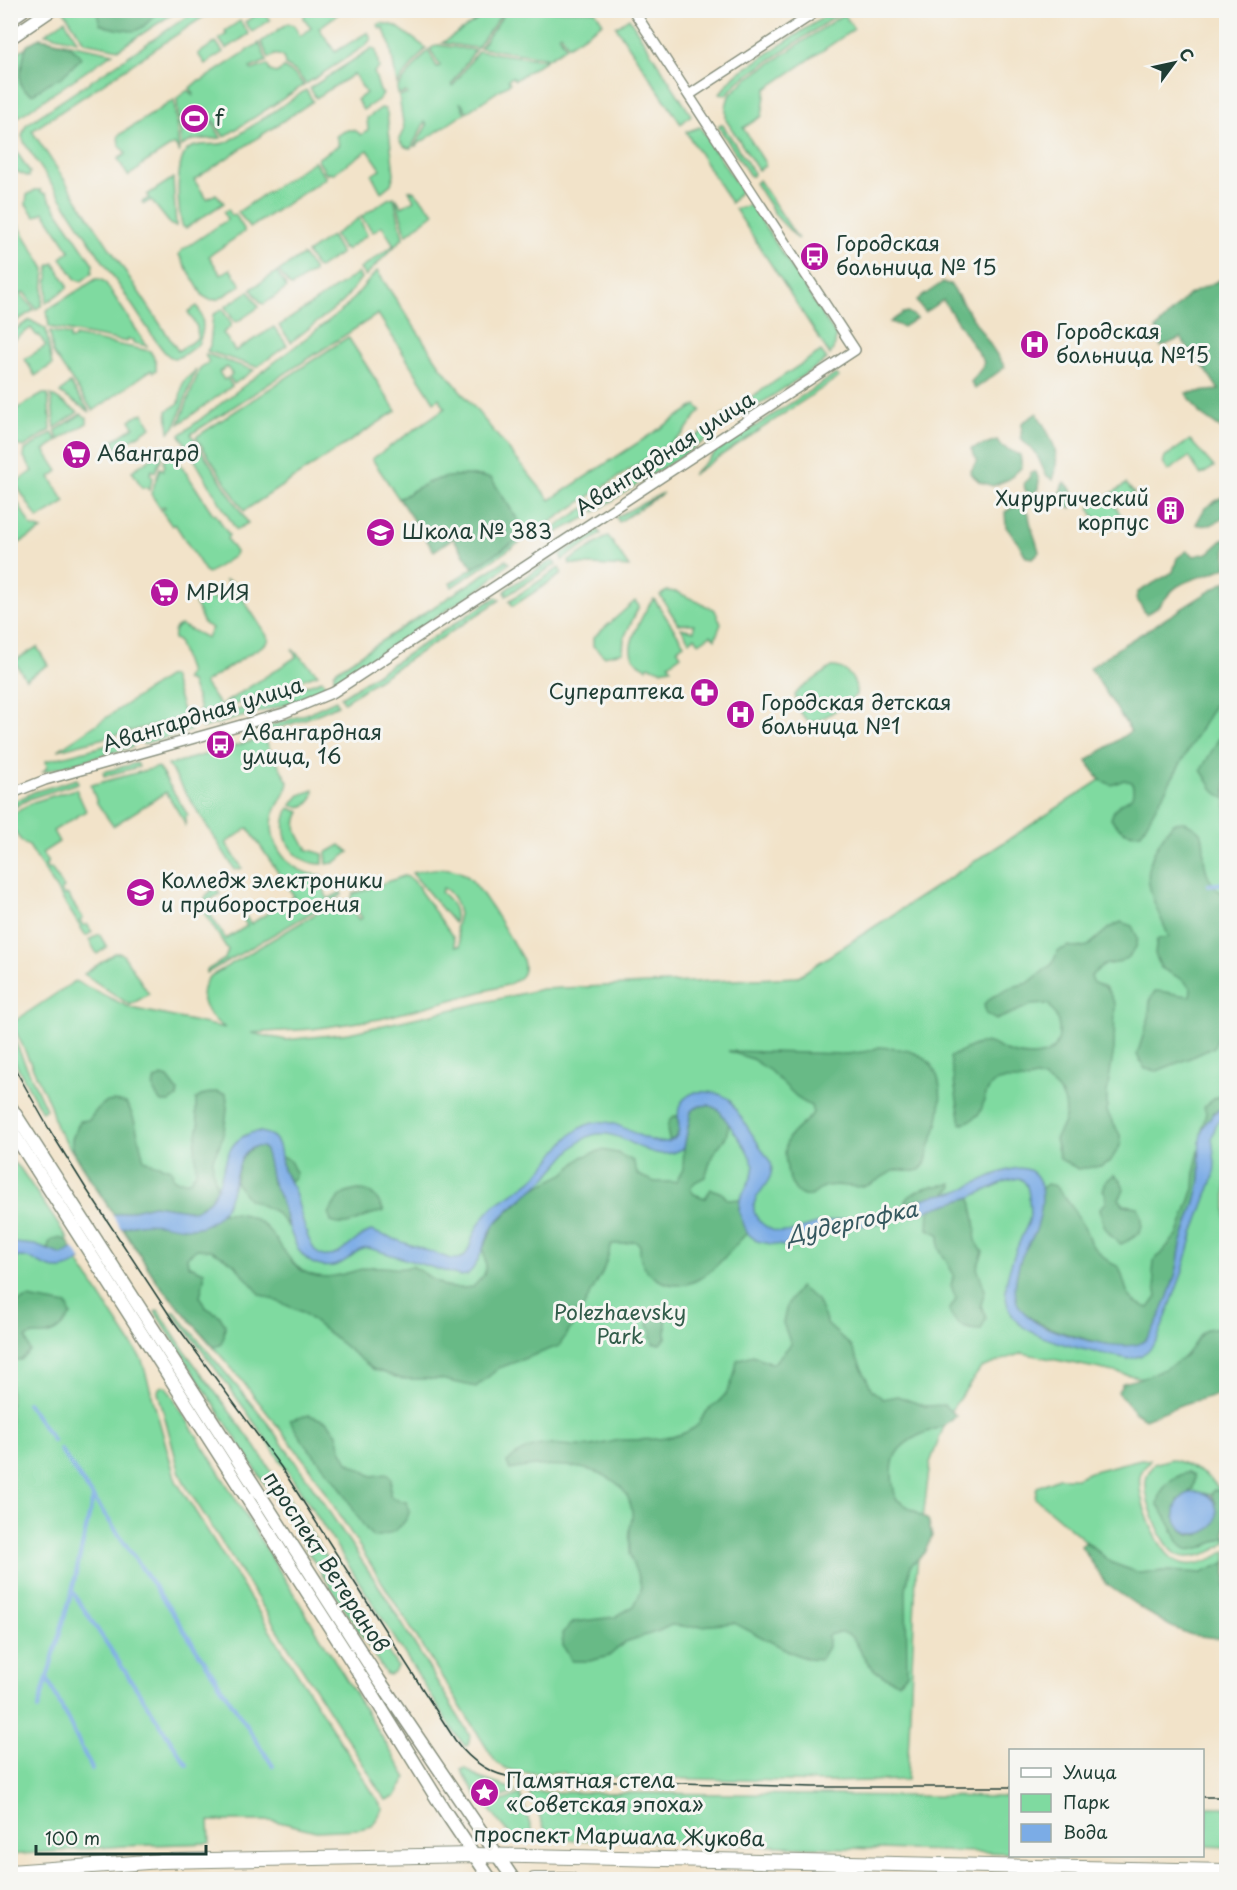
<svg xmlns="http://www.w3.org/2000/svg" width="1237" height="1890" font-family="'Playpen Sans',sans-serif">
<rect width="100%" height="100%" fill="#f6f6f2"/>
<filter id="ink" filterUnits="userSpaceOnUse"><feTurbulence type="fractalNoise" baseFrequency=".0167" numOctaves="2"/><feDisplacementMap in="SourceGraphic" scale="12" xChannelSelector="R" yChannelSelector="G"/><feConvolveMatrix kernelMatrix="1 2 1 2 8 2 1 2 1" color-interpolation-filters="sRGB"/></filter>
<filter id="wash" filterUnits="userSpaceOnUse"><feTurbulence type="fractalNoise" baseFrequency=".008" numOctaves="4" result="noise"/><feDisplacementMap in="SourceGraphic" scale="24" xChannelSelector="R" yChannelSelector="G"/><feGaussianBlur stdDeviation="1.35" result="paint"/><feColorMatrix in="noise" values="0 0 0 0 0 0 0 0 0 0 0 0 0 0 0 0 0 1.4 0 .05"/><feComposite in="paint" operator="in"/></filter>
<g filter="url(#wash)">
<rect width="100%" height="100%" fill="#f2e3c9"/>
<!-- green -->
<g fill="#7fdaa0" stroke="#4f8c6a" stroke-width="1.5">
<polygon points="65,10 177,11 119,49 84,42 64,11"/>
<path d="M197,10l15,1 -180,120 146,220 20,-13 -1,-11 -9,-15 9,-6c7,12 8,25 1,38 -25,20 -26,19 -44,-6l-129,-194 -3,-8 4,-11z"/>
<polygon points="507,10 595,11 603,23 568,46 561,34 559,35 566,47 549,58 480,48"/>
<polygon points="262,11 270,20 252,32 245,22"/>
<path d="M305,11h37l-23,17 16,24 33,-20 3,7 -6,7 -59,38 -11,-13 -10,-6c0,-7 -4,-11 -11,-10l-5,3 -8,-16 27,-19 6,2 6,11 11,-8 -7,-10z"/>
<polygon points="491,11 504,11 477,48 442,43"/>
<polygon points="833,11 843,11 739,81 726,95 720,93 735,75"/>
<polygon points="844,14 854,29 766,89 762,116 743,128 765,163 765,166 758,170 726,120 726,106 729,96 744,81"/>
<polygon points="629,18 691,115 681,124 616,27"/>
<polygon points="65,20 77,41 45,34"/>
<polygon points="240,21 249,34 226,49 219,39 227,34 225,31"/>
<polygon points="381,23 396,26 426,48 397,84 390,45 383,27 380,29 378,25"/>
<polygon points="40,38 113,53 17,118 11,109 11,57"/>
<polygon points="216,42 223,52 205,64 198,54"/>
<polygon points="259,43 267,61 250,68 252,70 267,65 270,71 276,73 284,68 294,74 304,85 224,137 213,120 211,120 221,138 193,140 181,146 179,121 185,120 186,118 178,119 177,98 188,90 193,96 194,94 190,88 199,80 201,81"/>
<path d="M437,45l38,5 -23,34 1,2 25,-35 68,9 -31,20 -3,-3 -4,3 2,3 -43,29 -6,-9h-1l5,10 -51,34 13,-22 -2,-3 -14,26c-6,0 -10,-3 -12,-9l5,-10 -5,-33 9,-2 -2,-2 -8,2 -1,-6 31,-38 9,17 3,-1 -10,-17z"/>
<polygon points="372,48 376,51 379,68 374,72 380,91 383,94 378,100 363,110 357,100 366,93 354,74 316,98 310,88"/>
<path d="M306,90l7,11 -119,79 13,19 9,-5 8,9 -38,25 -3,-1c-6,-14 -9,-70 7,-79 11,-6 26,-1 38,-6z"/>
<path d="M174,100l5,51 -5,-7 -34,22v2l-12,8 -10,-17 8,-5c-4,-6 -10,-11 -7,-19z"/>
<path d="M381,108l4,1 2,4 7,61 -3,10 -10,8 -9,-17 9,-6 -13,-19 -36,24 -2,-2 -3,3 -10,-16 22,-14 -3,-9c10,-6 16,-10 25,-1l7,-5 -1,-12z"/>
<polygon points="722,124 754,173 753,176 750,176 718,126"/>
<polygon points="700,127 714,148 713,151 715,150 741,191 731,203 686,132"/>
<polygon points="10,142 30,172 29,177 11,169"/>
<polygon points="314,161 326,178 250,228 238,212"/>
<polygon points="173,178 176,226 171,225 151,200 144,204 142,202 149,198 147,195"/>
<polygon points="759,180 798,239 777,217 755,183"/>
<polygon points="35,190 41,190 41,192 46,194 93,264 92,273 82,281 76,280 61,258 70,251 44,212 35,217 26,204 27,195"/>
<polygon points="409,190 415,192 434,213 406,235 396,198 402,207 414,200"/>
<polygon points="394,197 403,238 365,276 360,269 394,245 382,226 373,232 361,217 388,199"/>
<polygon points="751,205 836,336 835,345 830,355 735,209"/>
<polygon points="228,209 232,216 235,214 244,229 244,232 209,256 221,275 230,269 241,285 219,299 210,300 203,296 179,255 181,251 227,220 224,212"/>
<polygon points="11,213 45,269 42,305 36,309 24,292 21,294 34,310 12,324 10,321"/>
<polygon points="359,218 367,235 346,250 345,248 343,249 334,235"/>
<polygon points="331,236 341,253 319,268 316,267 307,253"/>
<polygon points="303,255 313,269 313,272 292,286 289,285 279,271"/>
<polygon points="54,263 67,284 67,288 46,303 49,266"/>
<path d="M377,271l64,96 109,133 146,-95 5,5 -19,25 -230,152 -2,-4 77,-50 -45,-57c-39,-2 -51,3 -83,23l-27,-40 73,-51 -6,-10 -5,4 -56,-88 -187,120 57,89 -12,7 -56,-95 165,-127z"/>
<polygon points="277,272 287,288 264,304 261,303 251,289"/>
<polygon points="358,273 361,278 343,302 291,342 279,326"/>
<polygon points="96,279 100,279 105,282 147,346 133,343 133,340 128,339 127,342 49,327 47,310"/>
<polygon points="249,291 259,307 237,322 234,321 225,307"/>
<polygon points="222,309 231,323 231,326 223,333 235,351 274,327 287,345 257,367 207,351 210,346 213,315"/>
<polygon points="30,320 46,329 52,365 35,376 25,359 46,346 39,335 37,336 31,328 11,342 11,332"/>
<polygon points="50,331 70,335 70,339 74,339 75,336 150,351 156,361 156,370 153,372 151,370 93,411 53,353"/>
<polygon points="348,337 396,411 244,511 196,437"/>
<polygon points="821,351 827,359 818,366 728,425 721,417"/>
<polygon points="206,354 254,370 234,384 229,377 232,374 227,367 219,372 224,380 227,378 232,386 179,424 200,368 209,362 205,355"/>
<polygon points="196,370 175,427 169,432 167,411 179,403 183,382"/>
<polygon points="836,374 839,377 692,475 717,451"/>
<polygon points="70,383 90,412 60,393"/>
<polygon points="43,394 48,394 51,430 24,447 16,445 11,436 11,412"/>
<polygon points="51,395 78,412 55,428"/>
<polygon points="143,413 151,427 121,446 125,454 122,456 112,441 134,427 130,420"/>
<polygon points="81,414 87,418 87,423 59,440 55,431"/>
<polygon points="707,429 712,436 595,512 590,504"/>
<polygon points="52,433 58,441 44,450 58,471 50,477 65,502 38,519 15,483 33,471 24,457 25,450"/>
<polygon points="1190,440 1214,467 1201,475 1189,457 1168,471 1163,463 1165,457"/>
<polygon points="166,448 155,472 152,470 150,475 153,477 149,490 146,487 142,488 132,471"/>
<polygon points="170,448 213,514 216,515 229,535 227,539 236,552 234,556 207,574 175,524 172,526 161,510 165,508 164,506 160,508 151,494 160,468 163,470 165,465 163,463"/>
<polygon points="1126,484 1134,493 1115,506 1124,520 1104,533 1089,508"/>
<polygon points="11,491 31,526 42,530 14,546 11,543"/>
<polygon points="663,493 619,522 616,517"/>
<polygon points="584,508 589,516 548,537 545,534"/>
<polygon points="598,530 601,534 562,560 561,554"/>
<polygon points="608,536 629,567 570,564 569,561"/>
<polygon points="506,560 509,563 484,586 334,683 334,672"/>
<polygon points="553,561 556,564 506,596 505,592 508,588 549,562"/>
<polygon points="559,568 562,574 513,606 509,601"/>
<path d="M226,580l6,2 37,57 -2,4 -63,40 16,23 76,-49 -4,-8 26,25 -82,30 -39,10 3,-5 -9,-27 -6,-2 4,-7 -11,-32 -4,-2c-1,-6 0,-12 7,-14l26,13 5,-10 -8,-4 -10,-23 1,-5 10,-5 8,9 19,-11z"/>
<path d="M1226,584v799l-87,-6 -117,-24 -41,15 -32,45 -19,50 -14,112 -9,205 -78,2 -260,-6 -6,-4c-22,0 -52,6 -68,-11l-187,-296 -68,-87 -82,-95 -102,-156 -6,-22 -38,-82 63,-42 56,27 94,20c-17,-11 -32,-30 -16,-51l130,-77 6,1 14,19 3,-2 -11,-18 2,-6 51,-18c7,1 15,9 16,15l33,46 2,9h5l-4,-19 3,-13 -2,-8 -4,-9 -6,-7 -4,-2 -2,4c10,8 17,18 13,31l-42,-50c16,-4 36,-8 52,1 16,9 47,67 59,86 4,15 -3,19 -16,25l-127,34 -68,10 -61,4 35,7 63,-7 193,-44 255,-12 303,-197 -13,-19 44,-30 -39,-61z"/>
<polygon points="667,591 677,592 715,610 721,624 715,639 711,635 699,643 695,637 689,641 681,628 694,631 694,624 678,624 660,595"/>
<polygon points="496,597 500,600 344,702 341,697"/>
<path d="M654,599l30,45 -7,5 4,6 -12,9 2,4 -10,2 -12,-4 -2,2c-7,-4 -15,-8 -16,-17 -2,-11 15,-44 23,-52z"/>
<polygon points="635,601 639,606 624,638 623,652 604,656 593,646 593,638"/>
<polygon points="37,647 48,665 26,679 14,661"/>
<path d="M832,667c14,-1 26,14 24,28 -6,6 -37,28 -44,27 -10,-1 -16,-19 -17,-27l4,-5z"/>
<polygon points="172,676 185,717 58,750 167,677"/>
<polygon points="322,680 326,687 295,702 202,728 199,721 235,711"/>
<path d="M336,700l2,5c-23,11 -45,19 -69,26l-1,-2 1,-3 37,-12z"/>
<polygon points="189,723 190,731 143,744 141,736"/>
<path d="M264,738l24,44c-1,12 -12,22 -15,35 -6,29 19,59 49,58 3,10 0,14 6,24l13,-7 1,3 -135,78h-1l1,-3 18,-11 3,-9 -27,-42 5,-12 8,-8 6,6 -11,6 -1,11 18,28 21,-13 -4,-7 3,-2 5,7 43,-28 -46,-68 -22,15 16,25 -7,2 -67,-105z"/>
<polygon points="131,739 133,747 43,772 47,767 46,761"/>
<polygon points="137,763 139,767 104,776 103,772"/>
<polygon points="158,767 188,815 185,817 186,822 185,825 184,821 166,792 113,826 97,803 91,785"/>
<polygon points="77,779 78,783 31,798 11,809 11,803 34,792"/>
<path d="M76,789l10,22 -33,20 6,11 -17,11 6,10 -3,3 3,4 3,-2 13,20 -3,3 3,5 3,-2 16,24 -3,3 4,5 3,-2 5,8 -6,4 -57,-90c-10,-3 -19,-21 -18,-31l22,-13z"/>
<path d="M314,790c0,13 -11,20 -23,15l9,-10z"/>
<path d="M289,808l11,4c-7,12 -4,25 7,35l-1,2 17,5v10c-31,0 -47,-29 -34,-56z"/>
<polygon points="340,845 349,852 334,863 327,864 326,853"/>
<polygon points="99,934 107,947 97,954 89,940"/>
<polygon points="115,953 121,953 124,956 149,994 130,1005 84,974"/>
<polygon points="11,1033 46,1109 42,1112 11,1055"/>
<polygon points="10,1160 20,1168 68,1239 64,1240 142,1360 176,1481 383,1809 372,1826 359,1829 316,1831 275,1821 209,1821 210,1843 124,1846 11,1855"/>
<polygon points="158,1310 186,1353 253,1443 397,1666 394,1673 390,1675 386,1674 155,1312"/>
<path d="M172,1312h3l93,112 38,53 78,117 86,142 -2,9 -3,1 -10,-13c-92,-142 -177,-289 -283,-421z"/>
<polygon points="163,1386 166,1386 407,1778 395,1797 386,1800 184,1483 179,1470 158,1392 159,1388"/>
<path d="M1141,1459l9,1c-3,5 -9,10 -10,16 -4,21 18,78 38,86 15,7 36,-3 48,-11v12l-24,10 -36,-2 -27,2 -27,-10 -77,-65 2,-11 21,-9h18l14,-6z"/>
<path d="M1171,1459c18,6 41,17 50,33l-7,-2 -3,5 -12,-3 -10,1 4,-4 -5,-17 -17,8 -4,36 5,8v8l33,15 21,-12v7c-10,10 -38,21 -51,11 -14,-11 -31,-54 -29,-72 1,-7 4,-12 8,-17z"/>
<polygon points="465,1768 479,1778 512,1789 515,1792 486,1804 481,1802 461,1770"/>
<polygon points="529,1792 1010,1797 1010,1853 549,1839"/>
<path d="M520,1794l14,43c-22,10 -35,-16 -46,-30z"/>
<polygon points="1207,1807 1226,1807 1226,1847 1206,1846"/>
</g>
<!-- forest -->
<g fill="#67ba86" stroke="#437c5d" stroke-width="1.5">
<path d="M98,11v-1l61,1c-16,15 -17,24 -41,18 -7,-2 -11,-1 -18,-5l-3,-11z"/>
<path d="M40,38c14,3 34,6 41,20l-19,19 -13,6 -16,11c-19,-5 -13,-21 -10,-33 1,-4 1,-11 4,-15 2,-3 9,-6 13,-8z"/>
<polygon points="1226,277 1226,432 1200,414 1186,393 1219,390 1200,361 1198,363 1181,338 1161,347 1156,329 1188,295"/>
<polygon points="942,283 950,284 1005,367 975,389 971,382 982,368 984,362 943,300 925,312 917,302 917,300"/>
<polygon points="908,312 917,318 903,327 890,322 903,313"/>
<path d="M1037,413c13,24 26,39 16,67l-7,-5 -10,-22 -12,-11 -3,-5 1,-14z"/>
<polygon points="997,440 1001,446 1020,455 1022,467 1009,479 993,486 980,482 970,473 977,460 971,449"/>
<polygon points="1031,472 1036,472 1039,480 1038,489 1031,494 1025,490 1024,483 1029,478"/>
<path d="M466,475l25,3 36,56 -54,34 -20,-30 -19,13 -35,-52c26,-16 36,-22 67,-24z"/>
<path d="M1064,482c8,5 12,17 7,26 -13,-4 -13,-16 -7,-26z"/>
<path d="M1222,497l4,3v15c-8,8 -19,13 -30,9l9,-16z"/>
<path d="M1018,504l11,10c1,15 7,23 10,38l-6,6 -7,-1 -8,-15 -12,-15 -1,-15z"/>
<path d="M1226,537v30c-15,8 -33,10 -48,19 -14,9 -15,22 -32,28l-10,-16 2,-6 35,-20 4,-14 10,-7 7,5 14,-3z"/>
<path d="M1226,581v103l-77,135 -8,14c-13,3 -22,-3 -30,-14 1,-3 2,-7 4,-10 10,-12 22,-6 17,-27l-8,-2 -12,5 -12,-5 -13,-19 44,-30 -41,-63 30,-21z"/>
<polygon points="1226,726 1226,799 1214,791 1201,770"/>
<path d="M1185,822c26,12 16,21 20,43 2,12 8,21 16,28l5,-1v137l-4,2 -8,16 -19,9 -38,15 -12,-2 -8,-14 12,-38 1,-18 5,-8c13,0 23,5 35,5l1,-8 -8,-8 -22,-12 -6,-14 2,-15 12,-2c-22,-51 -34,-65 4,-114z"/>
<path d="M1121,922l11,4 6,12 -2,9 -7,10 -13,6 -13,2 -12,11 3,7 11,4 4,5 6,12 -1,45 -7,43v20l13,23 1,9 -11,18 -9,4 -23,3 -18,-10 -5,-20c8,-13 14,-24 9,-39 -4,-10 -17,-22 -28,-23 -3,0 -6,2 -9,3 -9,1 -20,-2 -28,1 -1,0 -8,4 -8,5 -13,14 0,29 -30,38l-11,-67c9,-4 30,-17 39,-14 6,1 12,6 17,8 19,7 52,10 53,-17 1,-11 -4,-22 -11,-30l-17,1 -35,15 -10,-6 -2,-10 8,-7 20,-10 16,-4 24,-19 6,-13 11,-5 8,2 11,-2 21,-18z"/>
<path d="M879,1047c11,1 24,1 36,6 36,14 27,64 15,92 -3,8 -2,20 -11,25 -8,4 -14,-2 -22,0 -12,3 -21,14 -32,16 -13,3 -30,-4 -41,1 -7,3 -10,11 -20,9 -16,-4 -23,-44 -16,-57 6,-10 18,-16 25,-26l-2,-7 -11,-6 -30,-29 -18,-12 -24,-8 119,3 22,-3z"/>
<path d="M162,1076l6,2 10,13 -1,6 -7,5h-9c-6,-8 -10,-13 -6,-23z"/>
<path d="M216,1092l10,2c3,12 -1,39 -7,52 -1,4 -5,8 -6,13 -2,9 2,20 4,29l-6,11 -17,12 -41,-6 -39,10 -42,-66v-10l8,-18 9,-1c12,-17 16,-22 37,-17 11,16 12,37 18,56 8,6 19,6 28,11l1,8 5,3h12l6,-9 -1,-27 4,-21 -3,-10v-15l9,-5z"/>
<polygon points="1226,1093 1226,1106 1214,1112 1201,1134 1206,1113 1204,1107 1215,1098"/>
<path d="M709,1105l10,5 10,14 -3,13 -13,17 -8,23 -10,5 -5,7 4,5 11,4 6,-9 11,4 6,7 12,-1 -1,13 8,21c-24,24 -51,68 -90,46 -13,-8 -18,-18 -17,-34l-6,-4 -11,3h-11l-9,27 -28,51 -16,24 -60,22 -23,19 -36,-8h-38l-29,-10 -71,-57 -42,-18 -26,-30 -10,-7 -13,-7 -14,-1 -10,8 1,8 16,7v7l-4,18 5,10 14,8 6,10 -1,12 -4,8 -6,2 -56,-64 -35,-55c8,-2 15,-5 23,-5 33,-2 44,17 75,-10 60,-5 54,51 91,62 19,6 41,-5 59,-8 16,-2 26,5 41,-1 26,14 27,26 61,21l11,-12 2,-10 -3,-16 11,-24 39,-36 31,-15 18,-17 20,-7 15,3 16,8 5,14 17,7h21l7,-13 1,-21 7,-37 8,-5z"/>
<path d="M674,1116h3c3,10 4,20 -7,25 -4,-10 -5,-19 4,-25z"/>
<path d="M258,1146l6,2 4,7 4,28 7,11 9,33 -12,-15 -28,-13 -13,-17c4,-16 5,-31 23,-36z"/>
<path d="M1199,1150c2,11 2,20 1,31 -3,22 -12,41 -18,61 -3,9 -3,18 -5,27 -4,17 -21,64 -35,74 -13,9 -39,0 -53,-3 -20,-5 -62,-16 -72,-36 -10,-22 17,-81 24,-105v-10l6,-5 9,2 16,21 14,24 5,13 18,18 10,5c9,20 3,33 30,41l8,-11 -4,-24 1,-12 24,-27 16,-46 1,-20z"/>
<polygon points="285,1157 290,1161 296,1173 294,1178 290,1181 283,1170 281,1158"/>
<path d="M1114,1175l7,6 3,9 -5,9 5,6 14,2c10,21 2,29 -17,37 -13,-8 -20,-21 -21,-36l6,-5v-9l-3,-4 3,-9z"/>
<path d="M952,1184l1,3 -8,7 -40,10v-4c17,-15 25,-13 47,-16z"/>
<path d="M358,1190c18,0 18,9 26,21 -5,2 -10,2 -15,4 -14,6 -22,13 -38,7l-2,-8c8,-16 10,-21 29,-24z"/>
<path d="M971,1197c0,9 3,15 4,24 3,18 -5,12 8,31l-6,16 8,22 -4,15 5,13 -5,12c-17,0 -25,-5 -32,-19l7,-12 -5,-14 3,-10 -15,-27v-14l-11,-5 1,-20z"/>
<path d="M58,1238c9,1 12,3 13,12l-9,5 -10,-2 -4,-5c1,-7 3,-9 10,-10z"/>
<path d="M799,1287l18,13 11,25 23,21 21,44 11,9 14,-3 28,10 19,-1 12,11c-8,9 -13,10 -24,14 -39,14 -46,30 -36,69l32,21 4,16 -8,17 -13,12 -5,24 1,85 -9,8c-12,-4 -21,-8 -29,-18 -15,-17 -11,-38 -41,-29v12l-8,13 -13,-1 -16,-7 -57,-29 -44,4 -19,-2 -12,6 -34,11 -16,14 -19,5h-18l-9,-15 -1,-13 12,-11 41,-5 19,-11c2,-5 7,-12 7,-17 0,-12 -10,-24 -11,-36 0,-7 -1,-15 0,-23 0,-6 3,-12 2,-18 -6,-51 -84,-51 -122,-42l-3,-8c32,-27 48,-14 83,-16 11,-1 21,-5 32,-6 24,-1 50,2 72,-12 5,-3 7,-10 11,-15 5,-5 12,-9 17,-15 10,-10 13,-24 15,-38l16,-5 20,9 18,-20 -8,-21 4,-18z"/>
<path d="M28,1298l39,7 4,10c-7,9 -14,19 -27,20 -8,1 -11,-2 -18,3l4,13 -9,9h-10v-59l4,3z"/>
<polygon points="657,1316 663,1317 666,1321 666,1338 660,1344 653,1344 651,1337 652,1331 648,1325 650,1318"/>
<path d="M1226,1328v64l-43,12 -38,15 -11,-7 -16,-20 5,-9c20,-5 39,-11 57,-23 11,-7 19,-29 28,-31 5,-2 13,0 18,-1z"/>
<path d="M309,1415l19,7 9,12 4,15 7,13 24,14 15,-2 4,4 -1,18 7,4 9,2 4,8c-5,17 -19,26 -37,27 -16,-16 -24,-38 -37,-56 -16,-19 -35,-39 -46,-61z"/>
<path d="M1188,1472l6,3c3,14 -5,18 -16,25l3,29 8,5 11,1 16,-32 -5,-8 3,-5 7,2 5,11 -1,34c-57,29 -39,3 -67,-31 1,-19 13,-28 30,-34z"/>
<polygon points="1085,1542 1112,1563 1139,1573 1166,1571 1202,1573 1226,1562 1226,1639 1191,1635 1170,1626 1147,1612 1106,1584 1081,1546"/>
</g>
<!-- water -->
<g fill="#7bace6" stroke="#4d748d" stroke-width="1.5">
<path d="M695,1092c12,-1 24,0 34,7l42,64c6,22 -26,33 -15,53 5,9 16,16 26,16 12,1 24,-6 35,-8 28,-6 57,-9 85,-17 10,-3 19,-8 30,-11 8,-2 18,-2 26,-5 17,-6 51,-27 68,-22 23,6 16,44 10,61 -4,11 -13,20 -16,32 -4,13 -7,27 -3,40 2,6 12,16 18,20 16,11 93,33 109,19 13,-11 29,-56 33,-73 2,-8 2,-15 4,-23 6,-22 16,-42 19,-65 2,-15 -3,-30 1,-45 3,-13 13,-24 25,-29v10l-9,6 -5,15 3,26 -1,13 -20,55 -12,43 -16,43 -9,23 -7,9 -10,7 -11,3c-28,-6 -86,-16 -108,-34 -28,-24 -11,-61 1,-89 2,-5 6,-11 7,-16 2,-7 0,-16 0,-23 -1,-9 -2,-15 -10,-19l-13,3 -35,16 -72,22 -64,12 -51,15 -13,-2 -14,-3 -10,-8 -8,-21 1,-13 12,-23 2,-11 -9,-18 -26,-37 -10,-5 -10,1 -8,5 -7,37c-34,20 -56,-18 -87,-14 -7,1 -14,5 -20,10 -11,10 -20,23 -31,34 -16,16 -37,28 -51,46 -13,16 -12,37 -28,51l-7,1 -91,-28c-15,0 -21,16 -36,18 -37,6 -44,-40 -52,-65 -2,-8 -7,-14 -9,-21 -3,-11 -3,-22 -8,-32 -8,-3 -18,0 -22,10 -11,21 -8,50 -31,64 -24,15 -47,-3 -72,2 -8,1 -19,4 -26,8 -17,8 -27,31 -47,36 -24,6 -33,-18 -55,-9v-15l3,-1 21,2 27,10 17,-10 28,-27 7,-3 39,-10 41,6c6,-3 14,-8 18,-14 15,-20 8,-50 34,-62 6,-3 13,-4 18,-2 20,4 15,22 19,37 3,7 8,13 11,20 6,14 12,62 29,66 19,3 32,-20 48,-25l80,28c5,0 9,1 13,-3 6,-5 6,-13 9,-20 5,-12 12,-22 21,-30 13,-10 29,-18 41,-29 21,-19 32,-52 64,-55 23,-3 52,29 73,18 18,-9 -9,-34 23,-48z"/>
<circle cx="1196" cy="1513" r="21"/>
</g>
<!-- pier -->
<polygon fill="#f2e3c9" points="111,1213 123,1232 105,1240 83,1262 72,1246 84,1237 93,1225"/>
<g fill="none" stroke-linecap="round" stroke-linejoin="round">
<!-- stream -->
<g stroke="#7bace6" stroke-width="4">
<polyline points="1208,885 1226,883"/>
<polyline points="27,1403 53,1440"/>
<polyline points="60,1449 176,1618 273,1766"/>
<polyline points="72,1591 187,1765"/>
<polyline points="47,1678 92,1769"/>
<polyline points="38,1709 72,1591 93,1498"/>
</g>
</g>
</g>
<g filter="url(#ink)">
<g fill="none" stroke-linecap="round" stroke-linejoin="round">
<defs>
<g id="minor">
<polyline points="689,95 819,10"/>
<polyline points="10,794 45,780 284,713 334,692 855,350 633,10"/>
</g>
<g id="secondary">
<polyline points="10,19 23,10"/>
<polyline points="10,38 51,10"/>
<polyline points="10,1106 379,1680 514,1880"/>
<polyline points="10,1128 368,1687 444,1810 491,1880"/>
</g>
<g id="primary">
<polyline points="10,1872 161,1861 474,1855 1226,1871"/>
<polyline points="534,1880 571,1880"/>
</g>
</defs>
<!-- minor casing -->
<use href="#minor" stroke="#88907e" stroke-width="12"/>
<!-- secondary casing -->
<use href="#secondary" stroke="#88907e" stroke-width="15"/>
<!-- primary casing -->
<use href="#primary" stroke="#88907e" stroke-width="16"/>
<!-- minor -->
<use href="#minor" stroke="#fff" stroke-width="9"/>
<!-- secondary -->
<use href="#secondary" stroke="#fff" stroke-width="12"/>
<!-- primary -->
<use href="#primary" stroke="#fff" stroke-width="14"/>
<!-- tram -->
<g stroke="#1f3d34" stroke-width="1.5">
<path d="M10,1060l39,69 38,61 87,132 107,145 174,273c17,23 38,37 66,38l292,9h197"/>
<polyline points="1202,1797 1226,1797"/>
</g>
</g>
</g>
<!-- icons -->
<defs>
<symbol id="stadium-disc" viewBox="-11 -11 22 22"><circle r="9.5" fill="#b5179e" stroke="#f6f6f2"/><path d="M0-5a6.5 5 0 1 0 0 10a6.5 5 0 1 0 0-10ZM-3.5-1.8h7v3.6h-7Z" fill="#fff"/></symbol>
<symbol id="bus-disc" viewBox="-11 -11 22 22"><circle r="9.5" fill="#b5179e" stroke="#f6f6f2"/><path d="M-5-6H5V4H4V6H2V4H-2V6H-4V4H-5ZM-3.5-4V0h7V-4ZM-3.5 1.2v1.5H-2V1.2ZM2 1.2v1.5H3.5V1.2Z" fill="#fff"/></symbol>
<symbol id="hospital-disc" viewBox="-11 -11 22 22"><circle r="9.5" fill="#b5179e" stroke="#f6f6f2"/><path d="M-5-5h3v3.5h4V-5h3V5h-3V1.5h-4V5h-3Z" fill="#fff"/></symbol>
<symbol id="supermarket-disc" viewBox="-11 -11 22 22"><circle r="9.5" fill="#b5179e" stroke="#f6f6f2"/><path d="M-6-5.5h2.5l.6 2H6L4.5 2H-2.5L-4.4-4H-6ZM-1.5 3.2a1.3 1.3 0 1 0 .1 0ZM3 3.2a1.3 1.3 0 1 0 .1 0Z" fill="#fff"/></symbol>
<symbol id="building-disc" viewBox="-11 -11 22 22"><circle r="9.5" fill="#b5179e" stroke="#f6f6f2"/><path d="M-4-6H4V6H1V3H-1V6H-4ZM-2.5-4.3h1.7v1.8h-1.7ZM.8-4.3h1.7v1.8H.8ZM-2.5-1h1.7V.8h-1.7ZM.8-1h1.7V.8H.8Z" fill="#fff"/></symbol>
<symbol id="school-disc" viewBox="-11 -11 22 22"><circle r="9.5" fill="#b5179e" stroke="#f6f6f2"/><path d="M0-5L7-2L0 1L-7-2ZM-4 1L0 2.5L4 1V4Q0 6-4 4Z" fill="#fff"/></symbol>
<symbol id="pharmacy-disc" viewBox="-11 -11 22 22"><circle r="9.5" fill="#b5179e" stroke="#f6f6f2"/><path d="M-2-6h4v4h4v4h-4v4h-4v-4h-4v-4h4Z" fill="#fff"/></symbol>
<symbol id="university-disc" viewBox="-11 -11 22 22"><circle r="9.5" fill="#b5179e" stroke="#f6f6f2"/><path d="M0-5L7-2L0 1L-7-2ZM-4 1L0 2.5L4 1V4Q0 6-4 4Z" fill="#fff"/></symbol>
<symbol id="sight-disc" viewBox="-11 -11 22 22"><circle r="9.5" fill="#b5179e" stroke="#f6f6f2"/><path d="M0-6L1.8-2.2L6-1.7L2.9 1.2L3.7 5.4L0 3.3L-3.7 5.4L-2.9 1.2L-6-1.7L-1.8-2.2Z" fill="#fff"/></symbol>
</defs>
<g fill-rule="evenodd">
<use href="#stadium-disc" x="178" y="102" width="33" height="33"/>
<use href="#bus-disc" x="798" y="240" width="33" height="33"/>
<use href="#hospital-disc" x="1018" y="328" width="33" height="33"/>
<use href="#supermarket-disc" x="60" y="438" width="33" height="33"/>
<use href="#building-disc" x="1154" y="494" width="33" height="33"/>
<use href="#school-disc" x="364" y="516" width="33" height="33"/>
<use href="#supermarket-disc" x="148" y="576" width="33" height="33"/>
<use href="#pharmacy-disc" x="688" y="676" width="33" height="33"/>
<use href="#hospital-disc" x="724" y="698" width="33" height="33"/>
<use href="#bus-disc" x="204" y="728" width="33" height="33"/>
<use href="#university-disc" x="124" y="876" width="33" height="33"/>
<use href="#sight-disc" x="468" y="1776" width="33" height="33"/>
</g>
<g text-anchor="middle" stroke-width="6" stroke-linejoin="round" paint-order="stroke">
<!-- poi labels -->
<g font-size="21" fill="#1f3d34" stroke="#f6f6f2" text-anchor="start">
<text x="215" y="126">f</text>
<text x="836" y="251">Городская<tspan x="836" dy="24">больница № 15</tspan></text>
<text x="1056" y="339">Городская<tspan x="1056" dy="24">больница №15</tspan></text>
<text x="97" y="461">Авангард</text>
<text x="1149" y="506" text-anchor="end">Хирургический<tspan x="1149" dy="24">корпус</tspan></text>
<text x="402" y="539">Школа № 383</text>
<text x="186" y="600">МРИЯ</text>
<text x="684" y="699" text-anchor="end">Супераптека</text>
<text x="761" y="710">Городская детская<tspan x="761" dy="24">больница №1</tspan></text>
<text x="242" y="740">Авангардная<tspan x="242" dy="24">улица, 16</tspan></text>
<text x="161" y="888">Колледж электроники<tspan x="161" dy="24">и приборостроения</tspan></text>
<text x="506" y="1788">Памятная стела<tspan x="506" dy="24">«Советская эпоха»</tspan></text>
</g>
<!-- street labels -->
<g font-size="21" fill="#1f3d34" stroke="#f6f6f2">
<text transform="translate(665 454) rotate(-33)" y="7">Авангардная улица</text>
<text transform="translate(203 715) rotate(-17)" y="7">Авангардная улица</text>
<text transform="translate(326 1562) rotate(57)" y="7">проспект Ветеранов</text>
<text transform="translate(619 1837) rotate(1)" y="7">проспект Маршала Жукова</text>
</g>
<!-- park labels -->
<g font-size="21" fill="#325c4a" stroke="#f6f6f2">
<text x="620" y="1320">Polezhaevsky<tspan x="620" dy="24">Park</tspan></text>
</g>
<!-- water labels -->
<g font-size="22" font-style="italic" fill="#365960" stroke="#f6f6f2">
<text transform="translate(852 1222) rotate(-12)" y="8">Дудергофка</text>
</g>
</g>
<!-- margin -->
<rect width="1237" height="1890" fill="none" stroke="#f6f6f2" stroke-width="36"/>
<!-- legend -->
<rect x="1009" y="1749" width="195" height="108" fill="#f6f6f2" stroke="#a0aca6" stroke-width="1.5"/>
<rect x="1021" y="1768" width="30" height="9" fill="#ffffff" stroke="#a0aca6" stroke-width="1.5"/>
<text x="1063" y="1779" font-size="18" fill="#1f3d34">Улица</text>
<rect x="1021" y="1794" width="30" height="18" fill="#7fdaa0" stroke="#a0aca6" stroke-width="1.5"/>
<text x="1063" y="1809" font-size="18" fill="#1f3d34">Парк</text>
<rect x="1021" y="1824" width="30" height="18" fill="#7bace6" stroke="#a0aca6" stroke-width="1.5"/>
<text x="1063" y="1839" font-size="18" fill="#1f3d34">Вода</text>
<!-- north arrow -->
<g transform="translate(1174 63) rotate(57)" stroke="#f6f6f2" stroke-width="4.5" paint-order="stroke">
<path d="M0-4.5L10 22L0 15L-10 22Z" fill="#1f3d34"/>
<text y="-9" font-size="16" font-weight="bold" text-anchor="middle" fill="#1f3d34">С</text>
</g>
<!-- scale -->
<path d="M36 1845v9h170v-9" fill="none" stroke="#1f3d34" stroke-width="3"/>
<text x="45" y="1845" font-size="18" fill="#1f3d34" stroke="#f6f6f2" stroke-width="4.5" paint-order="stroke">100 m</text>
</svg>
